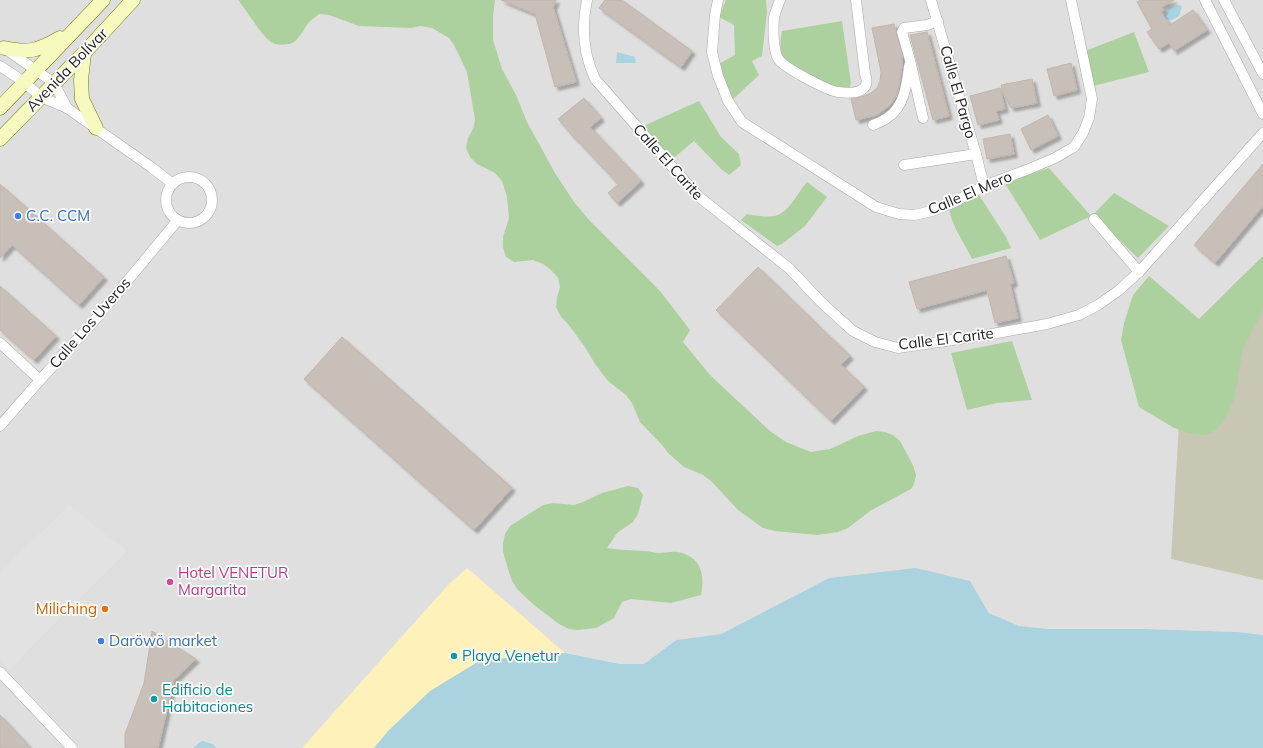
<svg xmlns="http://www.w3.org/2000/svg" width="1263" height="748" font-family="Mulish,sans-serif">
<defs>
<filter id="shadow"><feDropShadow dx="3.5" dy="3.5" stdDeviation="1" flood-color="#0004"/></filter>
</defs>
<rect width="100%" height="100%" fill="#f2efe9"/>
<!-- residential -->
<polygon fill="#e0dfdf" points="0,0 1263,0 1263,635 1238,632 1146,629 1049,629 1019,626 989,613 970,581 829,578 721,634 676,640 644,664 620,664 565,653 389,730 374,748 0,748"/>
<!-- construction -->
<polygon fill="#c7c7b4" points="1263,258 1263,580 1171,559 1179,423 1155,374 1233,285"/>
<!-- forest -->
<g fill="#add19e">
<path d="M238,0h257l-2,16v24l9,29 14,26 11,27 28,51 19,29 17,20 69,69 30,39 -7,12 27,33 60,56 16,11 25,10 19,-3 28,-13 18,-5 9,1 8,3 7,6 13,24 3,10 -2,9 -3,5 -41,22 -22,17 -10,4 -21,3 -42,-4 -12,-3 -25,-18 -27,-29 -8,-6 -19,-8 -16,-14 -6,-8 -22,-23 -8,-19 -6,-8 -18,-14 -13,-17 -10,-17 -17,-23 -7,-7 -5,-10 1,-9 3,-11 -2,-9 -7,-8 -8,-6 -10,-4 -19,2 -8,-5 -3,-10v-10l6,-19 -2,-21 -5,-16 -7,-8 -18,-9 -7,-7 -4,-9 2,-10 5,-9 2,-9 -8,-48 -13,-27 -5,-7 -17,-10 -11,-2 -10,2 -52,-2 -30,-11 -10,-1c-3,3 -7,5 -10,8 -5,6 -8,15 -15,20 -5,3 -16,4 -21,1 -9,-3 -27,-34 -35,-43z"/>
<polygon points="726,0 766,0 767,12 762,56 752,61 759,75 729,103 715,66 735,55 734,25 719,17"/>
<path d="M842,21l9,62 -2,5 -8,3 -56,-28c-6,-12 -5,-19 -3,-32z"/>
<polygon points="1134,32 1149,72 1085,88 1080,53"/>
<polygon points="699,101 721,137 739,154 741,165 729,175 721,169 694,141 669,162 639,128"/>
<polygon points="1049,168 1091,216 1040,240 1004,182"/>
<path d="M807,182l20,15 -22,29 -23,18 -5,2 -36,-26 6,-6c9,2 22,4 31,1 13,-6 20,-23 29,-33z"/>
<polygon points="1114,193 1169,226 1138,258 1093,215"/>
<path d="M979,195l27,42 5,11 -39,11c-8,-17 -21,-34 -23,-51z"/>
<polygon points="1263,256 1263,310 1243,348 1234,399 1225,418 1215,431 1205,435 1188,433 1174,428 1139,407 1121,340 1124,323 1133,295 1149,276 1199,319"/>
<polygon points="1012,341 1032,400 997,403 967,410 951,353"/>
<path d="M628,486l10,2 5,7 -5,19 -5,8 -16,11 -10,15c12,2 24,2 37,3 5,0 10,2 15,2 7,0 12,-2 19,-1 24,5 27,23 23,43l-30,8 -40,-4 -9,3 -8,16 -18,10 -18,2 -9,-1 -10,-5 -25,-19 -16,-15 -6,-9 -3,-9 -6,-20v-9l2,-9 5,-8 33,-21 10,-2 21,2 9,-3 19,-9z"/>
</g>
<!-- sand -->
<polygon fill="#fff1ba" points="467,568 565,653 481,660 389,730 374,748 302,748 449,584"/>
<!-- parking -->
<polygon fill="#e2e2e2" points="69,505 127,551 9,670 0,658 0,572"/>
<!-- water -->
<g fill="#aad3df">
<polygon points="1178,5 1182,6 1179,16 1172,20 1162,19 1169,8"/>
<polygon points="617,52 635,57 636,63 616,63"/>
<polygon points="916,568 970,581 989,613 1019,626 1049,629 1146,629 1238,632 1263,635 1263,748 374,748 389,730 430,691 481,660 565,653 620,664 644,664 676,640 721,634 829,578"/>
<polygon points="202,741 213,744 216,748 193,748"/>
</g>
<!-- building -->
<g fill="#c7bfb8" stroke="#c4b6ab" filter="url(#shadow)">
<polygon points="501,0 556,0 553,7 576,82 555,87 535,14"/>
<polygon points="605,0 622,0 692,51 681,67 599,8"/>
<polygon points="1141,0 1174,0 1162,7 1164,10 1161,12 1170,25 1193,10 1207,30 1174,51 1169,43 1159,49 1147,32 1152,29 1137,2"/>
<polygon points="894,24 902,54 902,66 899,86 896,96 891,104 877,115 856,120 851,99 861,97 871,93 877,88 880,81 881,72 872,28"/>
<polygon points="927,32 949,116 933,120 910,35"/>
<polygon points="1071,63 1077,90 1054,96 1047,69"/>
<polygon points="1032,79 1037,103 1011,108 1002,91 1001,85"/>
<polygon points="1000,88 1005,109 996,111 999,120 978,125 970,96"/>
<polygon points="584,98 601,118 590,127 641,181 617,203 608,193 618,184 576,139 575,139 558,119"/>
<polygon points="1048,115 1058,136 1031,150 1021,129"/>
<polygon points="1010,134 1014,154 987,159 983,139"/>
<polygon points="1263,164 1263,206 1215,263 1194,245"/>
<polygon points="0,184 104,277 79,305 12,245 0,258"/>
<polygon points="1006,256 1014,283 1010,284 1018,318 995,323 987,290 917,309 909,282"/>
<polygon points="758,267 850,356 841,365 864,387 831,421 716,310"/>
<polygon points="0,286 56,336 34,360 0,330"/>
<polygon points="342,337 512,488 474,530 304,379"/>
<polygon points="152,631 196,659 174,680 158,748 125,748 125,734 144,683"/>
<polygon points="0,715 31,748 0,748"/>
</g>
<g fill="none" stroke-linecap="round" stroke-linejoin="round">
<defs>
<g id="street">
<path d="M587,0c-6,28 -4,53 8,79l103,117 92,73 31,33 32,29 22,11 23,6 88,-13 61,-11 32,-9 19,-10 20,-14 21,-19 124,-139"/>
<polyline points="718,0 715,15 712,52 718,76 728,101 742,122 876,207 899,214 914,215 932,211 952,203 984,186 1029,169 1055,158 1074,147 1083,133 1089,118 1092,99 1071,0"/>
<path d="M780,0c-2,6 -5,12 -6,18 -1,10 -1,34 5,42 6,8 49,31 59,32 15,2 34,1 27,-18l-9,-74"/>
<polyline points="931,0 976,154 984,186"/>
<polyline points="1205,0 1263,114"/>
<polyline points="1224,0 1263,74"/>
<polyline points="7,50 54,83 67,108"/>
<polyline points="0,66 24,82 41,97 67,108 151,167 173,184"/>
<polyline points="923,118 910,60 902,32 904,28 927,25 938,21"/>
<path d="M873,125c5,-2 10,-4 14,-7 17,-10 20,-34 22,-52"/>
<polyline points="904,165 976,154"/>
<circle cx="189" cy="200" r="23"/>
<polyline points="1094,219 1139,272"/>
<polyline points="0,343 40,380"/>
<polyline points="0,426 40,380 94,321 178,220"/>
<polyline points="0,672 72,748"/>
</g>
<g id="secondary">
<path d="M4,48c26,5 33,3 56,-10"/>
<polyline points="84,53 81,80 82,99 96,128"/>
<polyline points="0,108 103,0"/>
<polyline points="0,139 84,53 133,0"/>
</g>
</defs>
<!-- street casing -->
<use href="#street" stroke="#a9a9a9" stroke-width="11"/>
<!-- secondary casing -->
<use href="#secondary" stroke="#707d05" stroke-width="15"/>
<!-- street -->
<use href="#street" stroke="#fff" stroke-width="10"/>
<!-- secondary -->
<use href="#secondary" stroke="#f7fabf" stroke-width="14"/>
</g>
<!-- markers -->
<g fill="#3f7fe0" stroke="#fff" stroke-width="1.5">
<circle cx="18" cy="216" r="4"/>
<circle cx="101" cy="641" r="4"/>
</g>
<circle fill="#d1479c" stroke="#fff" stroke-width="1.5" cx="170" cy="582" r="4"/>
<circle fill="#e8710a" stroke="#fff" stroke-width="1.5" cx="105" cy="609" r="4"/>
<g fill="#0f9aa8" stroke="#fff" stroke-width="1.5">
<circle cx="454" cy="656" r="4"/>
<circle cx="154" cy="699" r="4"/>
</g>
<g text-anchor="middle" stroke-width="3.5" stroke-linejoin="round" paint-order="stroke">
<!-- street labels -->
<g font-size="15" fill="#222" stroke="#fff">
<text transform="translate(67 70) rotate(-46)" y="5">Avenida Bolívar</text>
<text transform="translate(958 92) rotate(74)" y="5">Calle El Pargo</text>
<text transform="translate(668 162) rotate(48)" y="5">Calle El Carite</text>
<text transform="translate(970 193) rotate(-23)" y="5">Calle El Mero</text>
<text transform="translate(90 323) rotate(-49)" y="5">Calle Los Uveros</text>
<text transform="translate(946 339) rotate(-7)" y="5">Calle El Carite</text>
</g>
<!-- shop labels -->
<g font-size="15" fill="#366cbe" stroke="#fff" text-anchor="start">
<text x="26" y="221">C.C. CCM</text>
<text x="109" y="646">Daröwö market</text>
</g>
<!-- hotel labels -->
<g font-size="15" fill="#b23c85" stroke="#fff" text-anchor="start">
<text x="178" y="578">Hotel VENETUR<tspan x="178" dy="17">Margarita</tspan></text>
</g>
<!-- food labels -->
<g font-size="15" fill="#c56008" stroke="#fff" text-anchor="end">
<text x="97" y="614">Miliching</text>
</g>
<!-- culture labels -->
<g font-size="15" fill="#0d838f" stroke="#fff" text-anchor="start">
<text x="462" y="661">Playa Venetur</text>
<text x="162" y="695">Edificio de<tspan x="162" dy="17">Habitaciones</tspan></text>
</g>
</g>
</svg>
